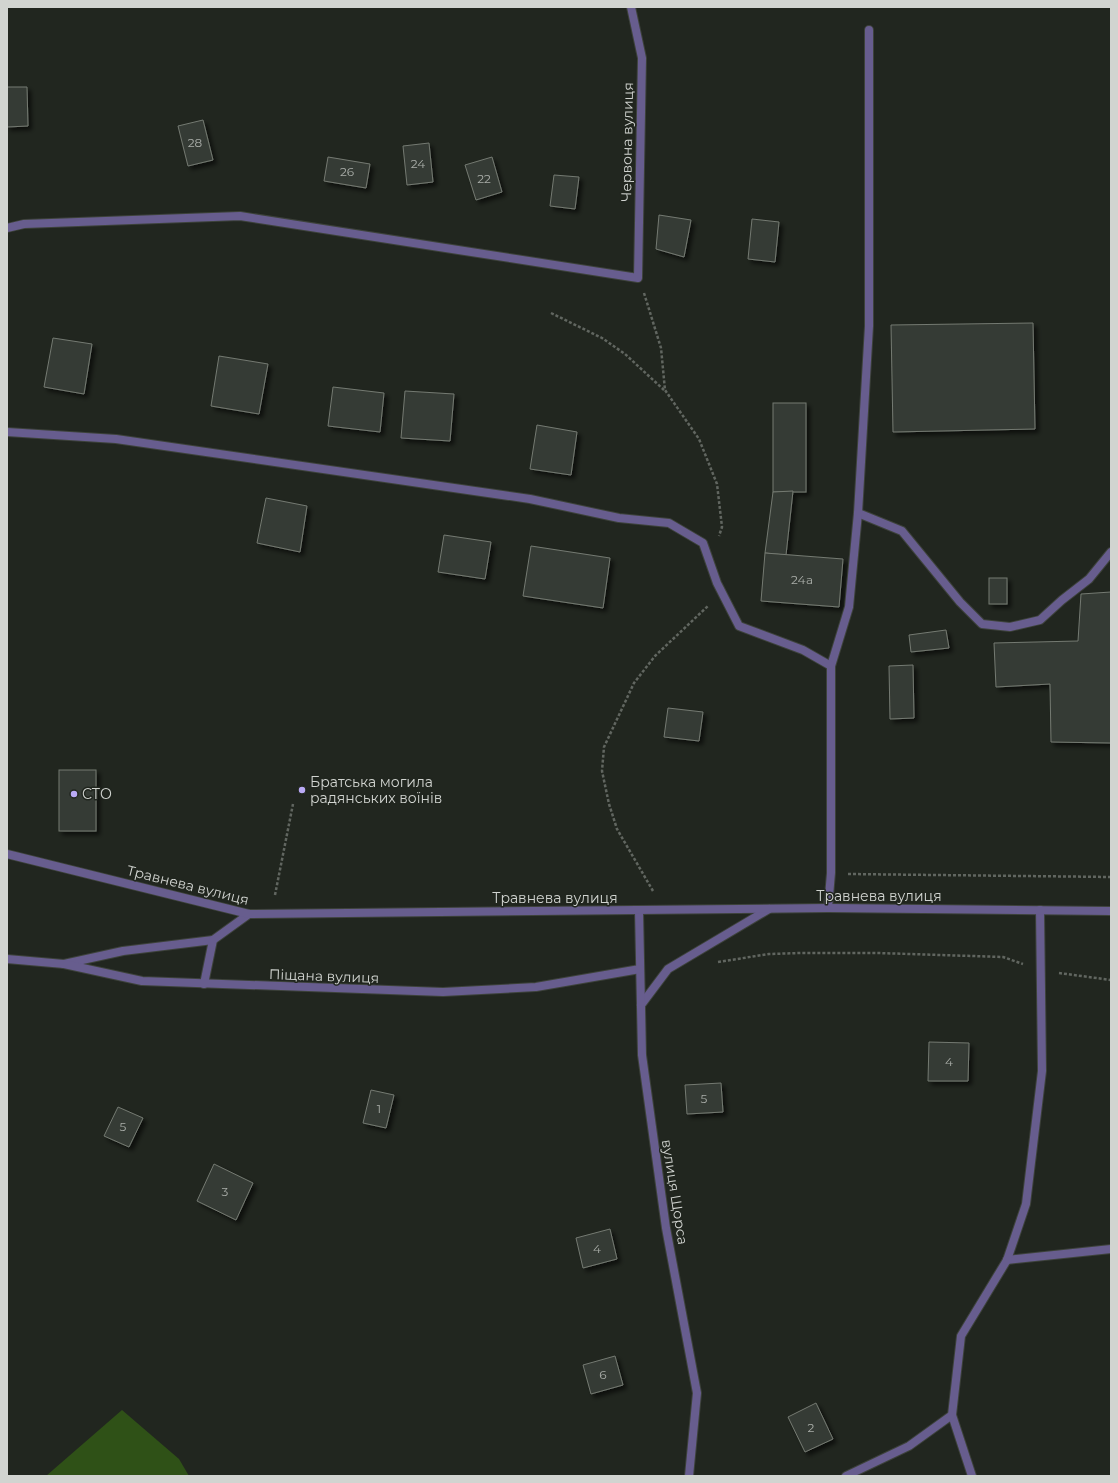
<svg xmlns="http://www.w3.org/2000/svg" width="1118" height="1483" font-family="Montserrat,sans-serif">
<defs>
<filter id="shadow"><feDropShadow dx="3.5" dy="3.5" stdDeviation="2" flood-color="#0009"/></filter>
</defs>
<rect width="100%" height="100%" fill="#21261f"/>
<!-- green -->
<polygon fill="#2f5117" points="122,1410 179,1459 189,1476 46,1476"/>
<!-- building -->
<g fill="#363b34" stroke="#747a72" filter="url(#shadow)">
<polygon points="7,87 27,87 28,126 7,127"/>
<polygon points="203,120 213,160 188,166 178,126"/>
<polygon points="429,143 433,182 407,185 403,146"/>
<polygon points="328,157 370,164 366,188 324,181"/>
<polygon points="492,157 502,192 476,200 465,165"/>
<polygon points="554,175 579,177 575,209 550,206"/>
<polygon points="659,215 691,220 684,257 656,249"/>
<polygon points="752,219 779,222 775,262 748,259"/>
<polygon points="1033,323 1035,429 893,432 891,325"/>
<polygon points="53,338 92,344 84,394 44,387"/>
<polygon points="219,356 268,364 259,414 211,406"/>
<polygon points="333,387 384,393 380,432 328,426"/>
<polygon points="405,391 454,394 450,441 401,438"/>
<rect x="773" y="403" width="33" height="89"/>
<polygon points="537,425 577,432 571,475 530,469"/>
<polygon points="793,491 786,555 765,553 773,492"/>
<polygon points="266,498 307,506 300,552 257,543"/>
<polygon points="444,535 491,542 485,579 438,572"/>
<polygon points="531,546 610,558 603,608 523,596"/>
<polygon points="765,553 843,559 839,607 761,601"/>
<rect x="989" y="578" width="18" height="26"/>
<polygon points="1111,592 1111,743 1051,742 1050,684 996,687 994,643 1078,641 1081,594"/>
<polygon points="946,630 949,648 911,652 909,635"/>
<polygon points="913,665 914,718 890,719 889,666"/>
<polygon points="668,708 703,712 699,741 664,737"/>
<rect x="59" y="770" width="37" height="61"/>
<polygon points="929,1042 969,1043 968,1081 928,1081"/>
<polygon points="721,1083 723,1112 687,1114 685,1085"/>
<polygon points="371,1090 394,1095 386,1128 363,1123"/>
<polygon points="118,1107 143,1118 129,1147 104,1136"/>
<polygon points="214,1164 253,1183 236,1220 197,1201"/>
<polygon points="610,1229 617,1259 583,1268 576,1238"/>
<polygon points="615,1356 623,1385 591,1394 583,1365"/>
<polygon points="816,1403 833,1439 805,1452 788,1417"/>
</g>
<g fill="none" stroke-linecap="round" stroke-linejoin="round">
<defs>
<g id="service">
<polyline points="858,513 902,531 960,602 982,624 1010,627 1040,620 1062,600 1089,579 1111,552"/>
<polyline points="831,666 849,607 858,513 869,326 869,30"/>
<polyline points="64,964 123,951 213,940"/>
<polyline points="204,984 213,940 249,914"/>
<polyline points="641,1005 668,969 769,909"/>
</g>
<g id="minor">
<polyline points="7,228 24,224 240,216 638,278 642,58 631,7"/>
<polyline points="7,432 116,439 530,499 619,518 669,523 703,543 717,583 739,626 803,650 831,666 831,873 828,908"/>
<polyline points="639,911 642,1055 666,1228 697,1393 689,1476"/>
<polyline points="7,959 64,964 142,981 443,992 536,987 640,969"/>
<polyline points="1007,1260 1111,1249"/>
<polyline points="952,1415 972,1476"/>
<polyline points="846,1476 909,1446 952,1415 961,1336 1007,1260 1026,1204 1042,1071 1040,910"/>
</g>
<polyline id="tertiary" points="7,854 249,914 828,908 1111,911"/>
</defs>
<!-- service casing -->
<use href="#service" stroke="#3d423b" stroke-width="10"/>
<!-- minor casing -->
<use href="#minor" stroke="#3d423b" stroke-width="10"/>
<!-- tertiary casing -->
<use href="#tertiary" stroke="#3d423b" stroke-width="10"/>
<!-- path -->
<g stroke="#616660" stroke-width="2.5" stroke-dasharray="3 2" stroke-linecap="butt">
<polyline points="644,293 661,348 665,390 699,439 717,484 722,527 719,536"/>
<polyline points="551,313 602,338 625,354 664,390"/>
<polyline points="848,874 1111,877"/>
<polyline points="653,891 617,829 609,804 602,771 604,747 634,683 655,656 709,605"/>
<polyline points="275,895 293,804"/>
<polyline points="718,962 769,954 801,953 878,953 1003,957 1023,964"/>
<polyline points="1059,973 1111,980"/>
</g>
<!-- service -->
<use href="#service" stroke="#675d8e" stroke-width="8"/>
<!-- minor -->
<use href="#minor" stroke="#675d8e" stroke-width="8"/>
<!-- tertiary -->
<use href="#tertiary" stroke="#675d8e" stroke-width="8"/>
</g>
<!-- markers -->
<g fill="#baaaf6" stroke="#21261f" stroke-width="1.5">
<circle cx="302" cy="790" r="4"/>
<circle cx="74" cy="794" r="4"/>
</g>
<g text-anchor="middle" stroke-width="3" stroke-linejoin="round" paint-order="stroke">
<!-- number labels -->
<g font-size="12" fill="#aaaea9">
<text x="195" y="147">28</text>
<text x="418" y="168">24</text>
<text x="347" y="176">26</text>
<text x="484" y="183">22</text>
<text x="802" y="584">24а</text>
<text x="949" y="1066">4</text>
<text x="704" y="1103">5</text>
<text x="379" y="1113">1</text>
<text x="123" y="1131">5</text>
<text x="225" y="1196">3</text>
<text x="597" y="1253">4</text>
<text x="603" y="1379">6</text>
<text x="811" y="1432">2</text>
</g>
<!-- street labels -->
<g font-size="14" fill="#d1d4d0" stroke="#21261f">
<text transform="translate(627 142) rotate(-89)" y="5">Червона вулиця</text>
<text transform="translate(188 885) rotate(14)" y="5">Травнева вулиця</text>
<text x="879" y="901">Травнева вулиця</text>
<text x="555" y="903">Травнева вулиця</text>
<text transform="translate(324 976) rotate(2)" y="5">Піщана вулиця</text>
<text transform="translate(675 1192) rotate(81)" y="5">вулиця Щорса</text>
</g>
<!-- poi labels -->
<g font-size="14" fill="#d1d4d0" stroke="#21261f" text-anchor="start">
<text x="310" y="787">Братська могила<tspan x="310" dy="16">радянських воїнів</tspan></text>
<text x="82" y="799">СТО</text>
</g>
</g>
<!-- border -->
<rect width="1118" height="1483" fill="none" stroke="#d1d4d0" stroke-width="16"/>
</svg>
